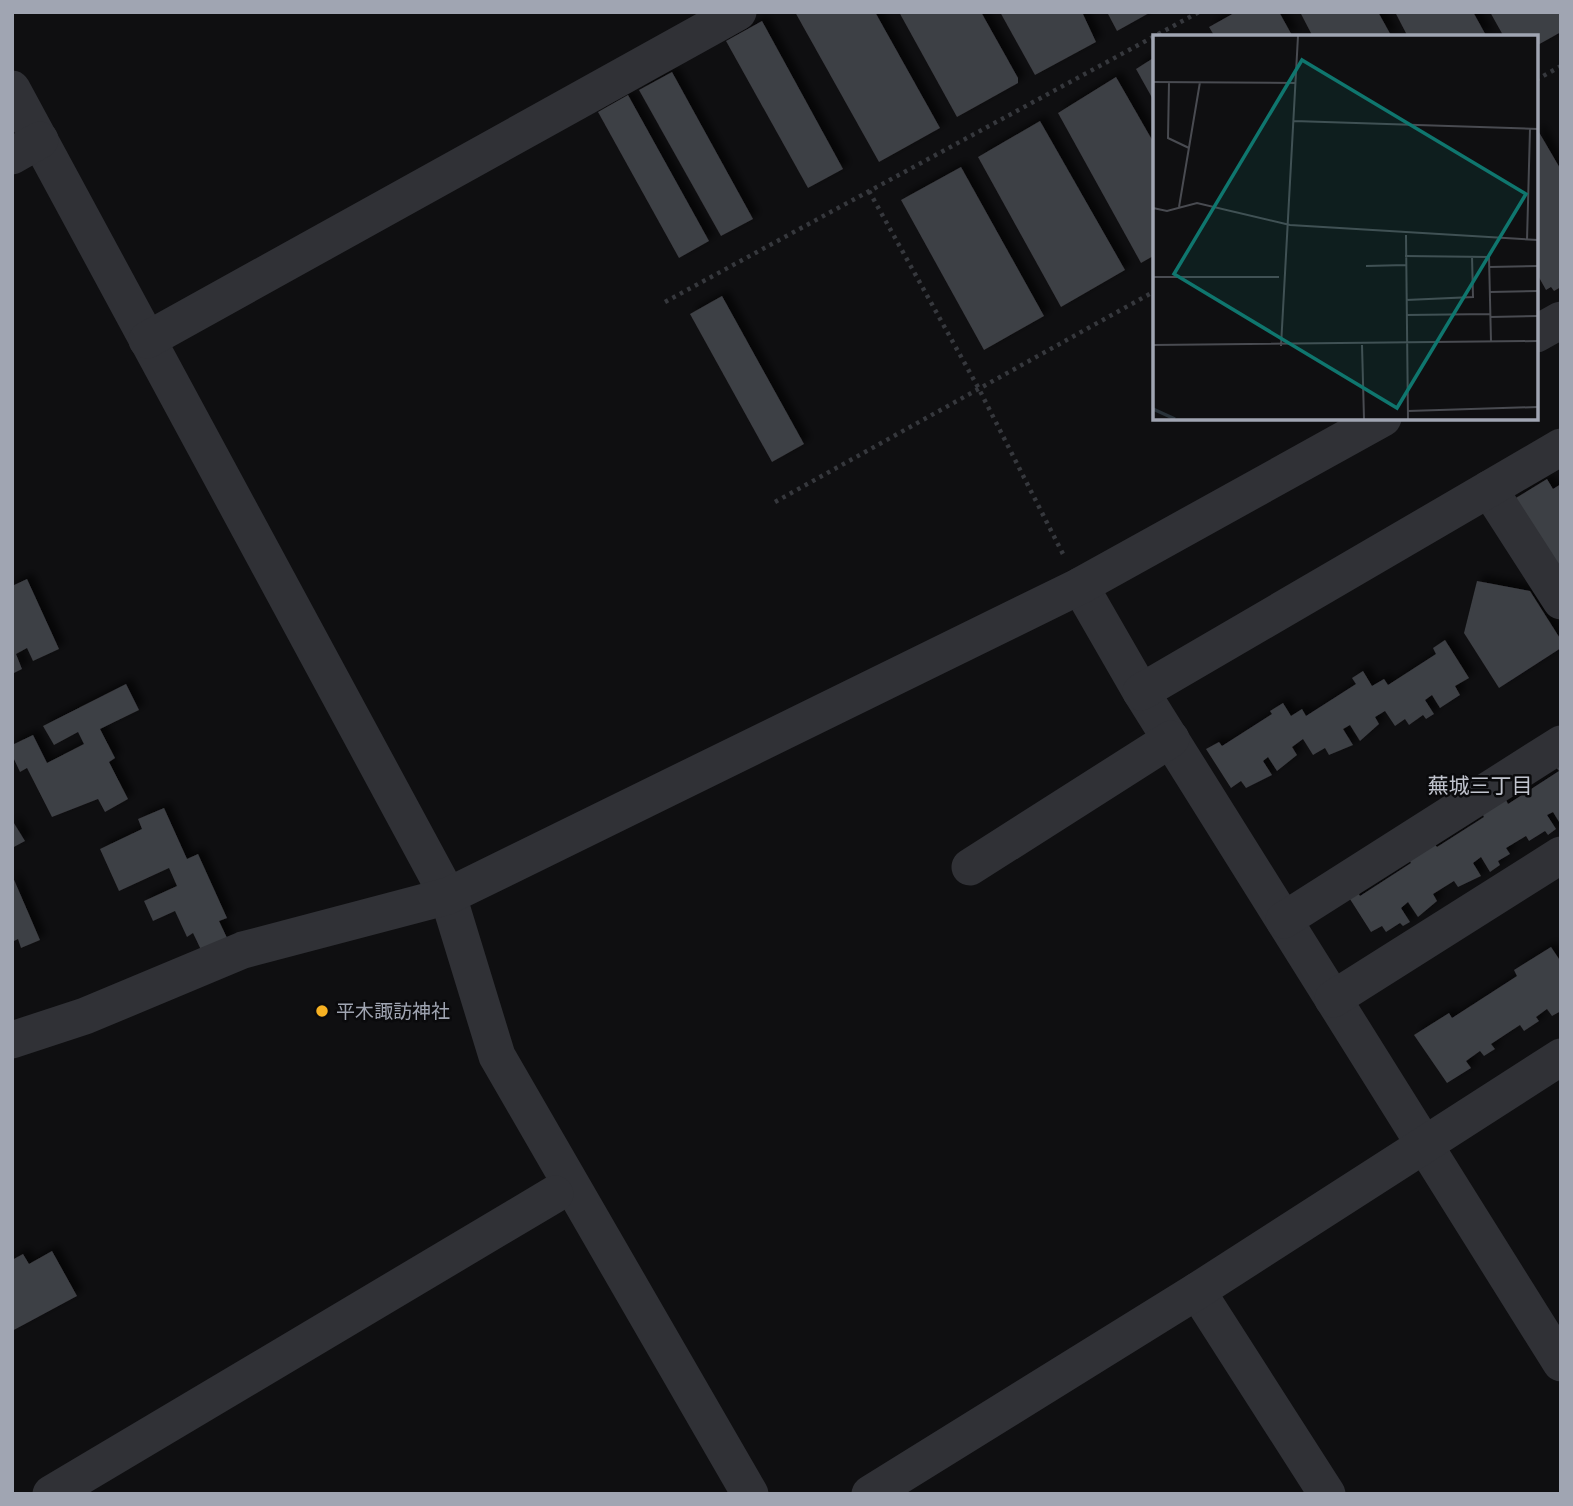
<svg xmlns="http://www.w3.org/2000/svg" width="1573" height="1506" font-family="'DM Sans','Noto Sans JP',sans-serif">
<defs>
<filter id="shadow"><feDropShadow dx="6" dy="-6" stdDeviation="3.5" flood-color="#0009"/></filter>
</defs>
<rect width="100%" height="100%" fill="#0f0f11"/>
<!-- building -->
<g fill="#3e3f44" filter="url(#shadow)">
<polygon points="795,12 875,12 940,128 879,162"/>
<polygon points="899,12 981,12 1018,78 1018,83 957,117"/>
<polygon points="1000,12 1082,12 1096,42 1035,75"/>
<polygon points="1107,12 1151,12 1117,31"/>
<polygon points="1236,12 1279,12 1293,37 1215,37 1209,27"/>
<polygon points="1300,12 1378,12 1392,37 1313,37"/>
<polygon points="1395,12 1473,12 1487,37 1408,37"/>
<polygon points="1490,12 1561,12 1561,32 1536,46 1536,37 1504,37"/>
<polygon points="762,21 843,169 808,188 726,41"/>
<polygon points="1155,57 1155,103 1136,69"/>
<polygon points="672,72 753,219 721,236 639,90"/>
<polygon points="1116,77 1155,145 1155,255 1141,263 1058,113"/>
<polygon points="628,95 709,241 679,258 598,112"/>
<polygon points="1040,121 1125,270 1061,307 978,157"/>
<polygon points="1536,127 1561,170 1561,287 1554,291 1551,287 1546,290 1536,272"/>
<polygon points="961,167 1044,316 984,350 901,200"/>
<polygon points="722,296 804,444 772,462 690,314"/>
<polygon points="1547,479 1553,489 1561,484 1561,579 1511,501"/>
<polygon points="27,579 59,649 33,661 27,648 16,654 22,669 12,674 12,586"/>
<polygon points="1477,581 1530,591 1561,640 1561,648 1499,688 1464,633"/>
<polygon points="1445,640 1469,678 1455,686 1460,695 1440,708 1432,695 1425,700 1434,714 1426,719 1423,715 1409,725 1405,719 1395,726 1385,711 1375,717 1379,724 1360,741 1350,725 1343,729 1353,745 1329,755 1325,748 1313,755 1303,739 1292,747 1297,755 1277,771 1268,757 1263,761 1272,775 1246,788 1241,781 1231,788 1206,749 1219,742 1222,746 1272,714 1270,711 1283,703 1291,716 1302,709 1306,716 1356,684 1352,678 1363,671 1372,686 1384,679 1388,685 1436,654 1433,648"/>
<polygon points="126,684 139,710 100,729 115,758 109,762 128,799 105,812 98,799 52,817 27,768 20,772 12,755 12,745 33,735 47,763 84,744 78,732 54,745 43,726"/>
<polygon points="1561,764 1561,825 1553,812 1547,815 1556,829 1548,835 1545,831 1529,841 1526,836 1506,848 1510,854 1498,861 1500,865 1490,872 1481,857 1473,863 1481,876 1458,887 1454,881 1433,894 1437,901 1418,917 1408,902 1401,908 1410,922 1403,926 1400,923 1386,932 1382,926 1371,932 1348,896 1357,891 1360,896 1411,863 1409,859 1434,843 1437,847 1484,817 1482,813 1505,798 1508,804 1559,771 1556,767"/>
<polygon points="164,808 187,859 198,854 227,918 219,921 229,942 203,954 193,933 187,937 175,911 153,921 144,901 177,886 169,868 119,891 100,849 142,829 138,819"/>
<polygon points="12,820 25,841 12,848"/>
<polygon points="12,875 40,940 21,948 18,939 12,942"/>
<polygon points="1551,947 1561,962 1561,1011 1552,1016 1547,1009 1536,1017 1539,1021 1524,1031 1520,1025 1491,1044 1495,1049 1484,1056 1480,1051 1466,1061 1471,1068 1447,1083 1414,1035 1449,1013 1452,1018 1517,976 1514,970"/>
<polygon points="52,1251 77,1296 12,1331 12,1260 23,1254 29,1264"/>
</g>
<g fill="none" stroke-linecap="round" stroke-linejoin="round">
<!-- path -->
<g stroke="#36383d" stroke-width="4.5" stroke-dasharray="3.5 5" stroke-linecap="butt">
<polyline points="1536,80 1561,66"/>
<polyline points="869,191 979,389 1065,558"/>
<polyline points="665,302 1199,12"/>
<polyline points="775,502 1155,291"/>
</g>
<!-- minor -->
<g stroke="#303136" stroke-width="37">
<polyline points="12,89 448,896 497,1056 750,1494"/>
<polyline points="12,156 40,140"/>
<polyline points="1536,334 1561,320"/>
<polyline points="147,340 738,12"/>
<polyline points="1489,489 1561,601"/>
<polyline points="1080,586 1141,692 1561,1363"/>
<polyline points="1141,692 1561,447"/>
<polyline points="970,867 1171,739"/>
<polyline points="1284,920 1561,744"/>
<polyline points="1333,999 1561,855"/>
<polyline points="12,1040 85,1016 243,950 448,896 1080,586 1383,418"/>
<polyline points="1197,1291 1327,1494"/>
<polyline points="51,1494 555,1194"/>
<polyline points="870,1494 1197,1291 1561,1057"/>
</g>
</g>
<!-- markers -->
<circle fill="#f7b122" stroke="#0a0a0c" stroke-width="2.5" cx="322" cy="1011" r="7"/>
<g text-anchor="middle" stroke-width="5" stroke-linejoin="round" paint-order="stroke">
<!-- poi labels -->
<g font-size="19" fill="#a0a5b2" stroke="#0a0a0c" text-anchor="start">
<text x="336" y="1018">平木諏訪神社</text>
</g>
<!-- neighbourhood labels -->
<g font-size="21" fill="#c1c4ce" stroke="#0a0a0c">
<text x="1480" y="793">蕪城三丁目</text>
</g>
</g>
<!-- overview -->
<g transform="translate(1153 35)">
<rect width="385" height="385" fill="#0f0f11"/>
<path fill="none" stroke="#293239" stroke-width="3.5" d="M0,374l22,10"/>
<path fill="none" stroke="#494b51" stroke-width="2" d="M0,47l143,1M16,47l-1,56 21,10M141,86l244,8M26,172l21,-125M0,173l14,3 30,-8 93,22 248,15M253,200l2,184M374,205l3,-111M252,221l84,1 2,85M213,231l40,-1M336,232l49,-1M0,242h126M337,257l48,-1M253,265l67,-3 -1,-41M253,280l84,-1M337,282l48,-1M0,310l385,-4M209,310l2,74M128,311l17,-310M255,376l130,-4"/>
<path fill="#0f766e" fill-opacity="0.15" stroke="#0f766e" stroke-width="3.5" d="M149,25l224,134 -129,214 -223,-134z"/>
<rect width="385" height="385" fill="none" stroke="#a0a5b2" stroke-width="3.5"/>
</g>
<!-- border -->
<rect width="1573" height="1506" fill="none" stroke="#a0a5b2" stroke-width="28"/>
</svg>
